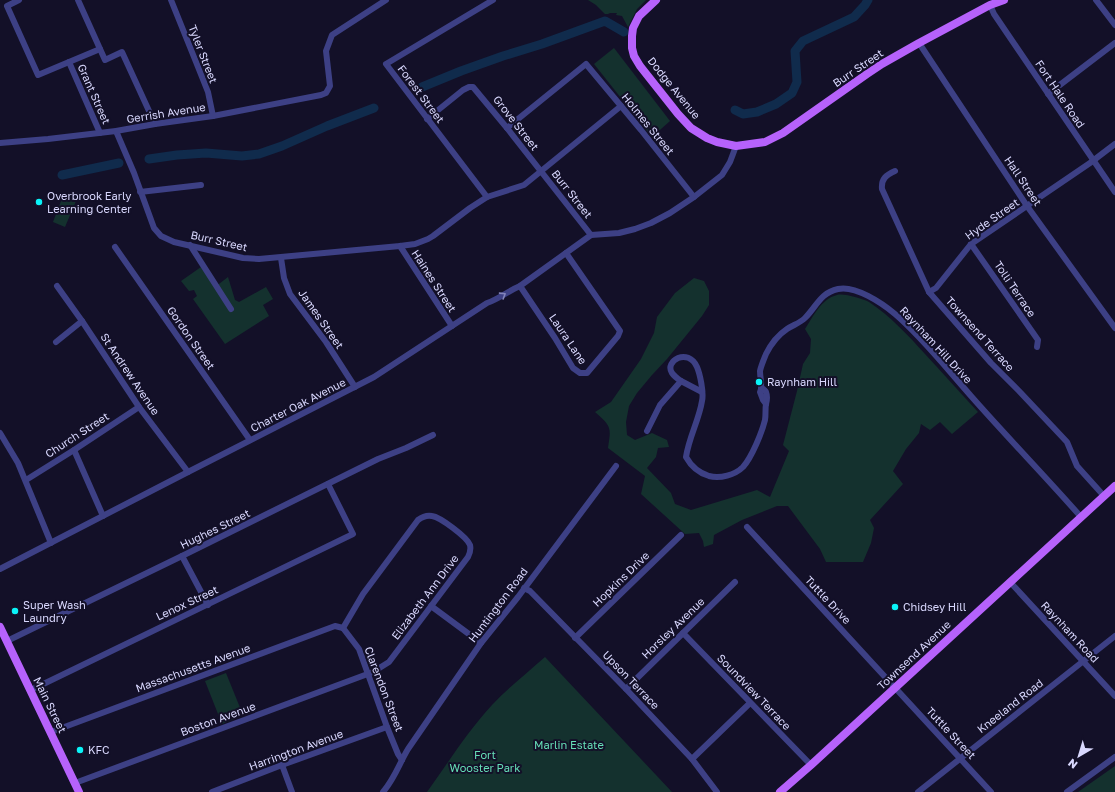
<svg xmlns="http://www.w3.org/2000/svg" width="1115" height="792" font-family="'Golos Text',sans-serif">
<rect width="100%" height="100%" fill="#131028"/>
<!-- green -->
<g fill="#14312e">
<polygon points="588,0 646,0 637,9 628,27 622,16 616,15 617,13 610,13 608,14 605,14 596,5"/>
<polygon points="614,48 670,121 652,137 594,64"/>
<polygon points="63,196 76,201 65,227 53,222"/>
<polygon points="201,267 215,287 228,277 235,300 239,302 266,287 273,299 263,305 269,316 225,344 193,299 197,296 194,290 189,291 181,281"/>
<path d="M694,278l10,3 5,10v14l-7,11 -35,43 -15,16 -15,18 -8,13 -3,16 1,13 8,5 17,-7 15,7 2,7 -11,1 -2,9 -9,11 24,25 4,11 16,6 66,-20 13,7 19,-46 -6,-6 14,-54 6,-27 7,-11 1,-14 -6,-10c8,-12 16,-30 32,-34 7,-2 26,4 32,7 21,14 39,33 56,52 18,19 35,39 53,58l-26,22 -12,-12 -10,8 -9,-6 -2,9 -13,16 -13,22 10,13 -33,36 4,8 -3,15 -8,19h-37l-6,-13 -32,-43h-11l-35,14 -28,15 -1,9 -9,3 -1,-6 -4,-8 -14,1 -44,-40 4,-18 -37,-28c3,-21 4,-21 -13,-36l16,-10 30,-43 13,-26 3,-16 18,-24z"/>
<path d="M545,657l127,135h-245c21,-29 40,-60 65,-87 16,-17 35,-32 53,-48z"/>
<polygon points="226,673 243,715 222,724 205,681"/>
<polygon points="1115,765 1115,792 1078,792 1115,766"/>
</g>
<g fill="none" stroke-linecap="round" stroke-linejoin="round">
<!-- river -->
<g stroke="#102b4c" stroke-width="9">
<polyline points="422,87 461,71 503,56 542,44 605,21 624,32"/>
<polyline points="735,110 743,114 757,112 776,104 792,93 797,82 795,51 803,41 854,17 865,5 868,0"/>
<polyline points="149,159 177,155 206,153 242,156 259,154 282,146 327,126 374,108"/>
<polyline points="62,175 119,163"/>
</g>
<!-- minor -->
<g stroke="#3d4085" stroke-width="6">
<polyline points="19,0 7,6 38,75 100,49"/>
<polyline points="78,0 105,60 122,52 155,124"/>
<polyline points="171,0 196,62 208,92 213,116"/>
<polyline points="1096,0 1115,25"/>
<polyline points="990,5 994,14 1115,192"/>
<polyline points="919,43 1027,206 1115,328"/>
<polyline points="69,62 100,133"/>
<polyline points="1048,94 1115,43"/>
<polyline points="427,119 463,90 469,87 473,87 507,128 591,235"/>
<polyline points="507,128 586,64 641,130 694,197"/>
<polyline points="116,131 134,173 154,228 161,236 174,242 243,258 259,259 400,246 415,244 428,239 433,236 470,208 487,197 524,185 621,106"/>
<polyline points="0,143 48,139 116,131 155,124 213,116 321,95 326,93 330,86 326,51 332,35 386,0"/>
<path d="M895,171c-9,4 -14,8 -13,18l47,103 62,71 28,28 48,51 10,24 27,30"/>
<polyline points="140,192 201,185"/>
<polyline points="487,197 386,64 493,0"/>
<polyline points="971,244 1038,340 1037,347"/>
<polyline points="190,245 231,309"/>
<polyline points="400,246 452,326"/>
<polyline points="115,247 250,440"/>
<polyline points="281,258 284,278 290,294 326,342 355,387"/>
<polyline points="57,286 82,321 139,407 188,472"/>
<polyline points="520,286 555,338 573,368 580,373 587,373 618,336 620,331 566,253"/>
<polyline points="929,292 936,288 971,244 1090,163 1115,144"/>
<polyline points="56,342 82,321"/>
<polyline points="681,381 702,392"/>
<path d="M766,404l-3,-4 -3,-8c3,-6 0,-13 0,-21 1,-5 4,-12 6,-17 5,-10 12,-19 21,-25 6,-4 13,-6 18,-11 12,-12 15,-25 33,-29 17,-4 44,14 57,25 27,23 52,55 76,82 36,41 74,80 110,121"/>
<path d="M647,431l13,-26 21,-24c-3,-2 -7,-5 -9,-8 -8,-12 16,-26 25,-6 3,7 7,26 5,34 -3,19 -13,36 -16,56 5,9 13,16 23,19 11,3 26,-1 34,-9 9,-10 19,-35 22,-47 1,-5 0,-11 1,-16 1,-4 2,-7 0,-12 0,-1 -3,-3 -4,-4"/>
<polyline points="0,433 18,463 51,543"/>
<polyline points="74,450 103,516"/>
<polyline points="26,480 74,450 139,407"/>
<polyline points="747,527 991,792"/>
<polyline points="182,556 208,605"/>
<path d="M0,569l188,-97 186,-95 113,-74c12,-4 21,-12 33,-17l71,-51 28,-2 16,-4 16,-6 19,-10 24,-16 28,-22 8,-13 6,-16"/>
<polyline points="1010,582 1115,696"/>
<polyline points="524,588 530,591 626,689 692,759 717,792"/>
<polyline points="431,606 481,643"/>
<polyline points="343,628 359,649 387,727 398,754 402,760"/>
<polyline points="683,633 811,765"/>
<polyline points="575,638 681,535"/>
<polyline points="7,641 182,556 378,459 406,448 433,435"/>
<polyline points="626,689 735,582"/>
<polyline points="31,690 353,534 328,484"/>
<polyline points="51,732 335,626 343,628"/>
<polyline points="692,759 750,703"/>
<polyline points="282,765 292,792"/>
<path d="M75,783l298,-111 16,-10 79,-105c2,-4 3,-8 2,-12 -3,-8 -30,-28 -38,-29 -5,-1 -10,1 -14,4l-55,74 -20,34"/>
<polyline points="212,792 282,765 387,727"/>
<path d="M383,792c12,-14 16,-28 25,-43l73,-106 37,-46 98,-131"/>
<polyline points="918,792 1115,636"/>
<polyline points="1067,792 1115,757"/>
</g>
<!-- major -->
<g stroke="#b662fb" stroke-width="8">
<polyline points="656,0 639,16 633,28 632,36 632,48 634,56 640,66 678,114 691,128 707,138 717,142 736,146 765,142 783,133 867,74 882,64 919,43 990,5 1004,0"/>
<polyline points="0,627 79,792"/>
<polyline points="780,792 811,765 1115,486"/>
</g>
</g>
<!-- one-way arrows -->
<defs><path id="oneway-chevron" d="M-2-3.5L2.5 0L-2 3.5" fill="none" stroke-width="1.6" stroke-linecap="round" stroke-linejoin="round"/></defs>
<use stroke="#8384bb" href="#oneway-chevron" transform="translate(503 295) rotate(-32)"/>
<!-- markers -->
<g fill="#0af3f8" stroke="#131028" stroke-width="1.5">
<circle cx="39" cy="202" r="4"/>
<circle cx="759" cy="382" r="4"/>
<circle cx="895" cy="607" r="4"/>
<circle cx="15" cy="611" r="4"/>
<circle cx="80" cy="750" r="4"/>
</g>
<g text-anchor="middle" stroke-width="4" stroke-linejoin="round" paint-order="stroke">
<!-- street labels -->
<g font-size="11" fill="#d9d8fe" stroke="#131028">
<text transform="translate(203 54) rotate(69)" y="4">Tyler Street</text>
<text transform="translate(858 68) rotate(-34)" y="4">Burr Street</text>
<text transform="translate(674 88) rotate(51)" y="4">Dodge Avenue</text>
<text transform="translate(94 94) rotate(66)" y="4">Grant Street</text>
<text transform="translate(421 94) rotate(53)" y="4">Forest Street</text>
<text transform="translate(1060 94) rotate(56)" y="4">Fort Hale Road</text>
<text transform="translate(166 113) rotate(-9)" y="4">Gerrish Avenue</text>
<text transform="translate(516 123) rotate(52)" y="4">Grove Street</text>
<text transform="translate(648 124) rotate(51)" y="4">Holmes Street</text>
<text transform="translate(1023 181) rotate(56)" y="4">Hall Street</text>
<text transform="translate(572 194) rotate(52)" y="4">Burr Street</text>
<text transform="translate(992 219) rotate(-35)" y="4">Hyde Street</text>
<text transform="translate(219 241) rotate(13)" y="4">Burr Street</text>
<text transform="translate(434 281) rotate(57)" y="4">Haines Street</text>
<text transform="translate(1015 289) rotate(56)" y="4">Tolli Terrace</text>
<text transform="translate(321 319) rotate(55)" y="4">James Street</text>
<text transform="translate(980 334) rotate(48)" y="4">Townsend Terrace</text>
<text transform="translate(191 338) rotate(55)" y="4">Gordon Street</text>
<text transform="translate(568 339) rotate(56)" y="4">Laura Lane</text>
<text transform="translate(936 345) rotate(47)" y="4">Raynham Hill Drive</text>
<text transform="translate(130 374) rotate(56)" y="4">St Andrew Avenue</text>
<text transform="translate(298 405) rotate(-27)" y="4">Charter Oak Avenue</text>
<text transform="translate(77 435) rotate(-33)" y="4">Church Street</text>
<text transform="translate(215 529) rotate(-26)" y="4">Hughes Street</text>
<text transform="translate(621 579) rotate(-44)" y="4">Hopkins Drive</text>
<text transform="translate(425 597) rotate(-53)" y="4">Elizabeth Ann Drive</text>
<text transform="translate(828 600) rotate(47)" y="4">Tuttle Drive</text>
<text transform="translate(187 603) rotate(-25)" y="4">Lenox Street</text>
<text transform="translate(498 605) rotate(-53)" y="4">Huntington Road</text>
<text transform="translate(673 628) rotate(-44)" y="4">Horsley Avenue</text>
<text transform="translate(1070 632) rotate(47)" y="4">Raynham Road</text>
<text transform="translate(914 655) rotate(-43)" y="4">Townsend Avenue</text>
<text transform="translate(193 668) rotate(-20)" y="4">Massachusetts Avenue</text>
<text transform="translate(631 680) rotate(46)" y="4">Upson Terrace</text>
<text transform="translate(384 689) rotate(69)" y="4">Clarendon Street</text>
<text transform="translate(754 692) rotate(46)" y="4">Soundview Terrace</text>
<text transform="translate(50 705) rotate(64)" y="4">Main Street</text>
<text transform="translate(1010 706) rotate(-38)" y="4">Kneeland Road</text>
<text transform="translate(218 719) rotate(-20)" y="4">Boston Avenue</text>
<text transform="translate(951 733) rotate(47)" y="4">Tuttle Street</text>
<text transform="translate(296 750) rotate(-20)" y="4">Harrington Avenue</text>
</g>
<!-- poi labels -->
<g font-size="11" fill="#d9d8fe" stroke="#131028" text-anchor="start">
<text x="47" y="200">Overbrook Early<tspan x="47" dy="13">Learning Center</tspan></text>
<text x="767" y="386">Raynham Hill</text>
<text x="23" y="609">Super Wash<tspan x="23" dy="13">Laundry</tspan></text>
<text x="903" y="611">Chidsey Hill</text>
<text x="88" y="754">KFC</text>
</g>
<!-- park labels -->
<g font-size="11" fill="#65ddb6" stroke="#131028">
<text x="569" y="749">Marlin Estate</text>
<text x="485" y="759">Fort<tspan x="485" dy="13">Wooster Park</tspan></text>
</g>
</g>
<!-- north arrow -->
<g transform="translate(1079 756) rotate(218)" stroke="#131028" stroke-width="3" paint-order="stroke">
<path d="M0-3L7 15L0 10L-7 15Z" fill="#d9d8fe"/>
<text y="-6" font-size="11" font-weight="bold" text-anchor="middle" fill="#d9d8fe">N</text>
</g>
</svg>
